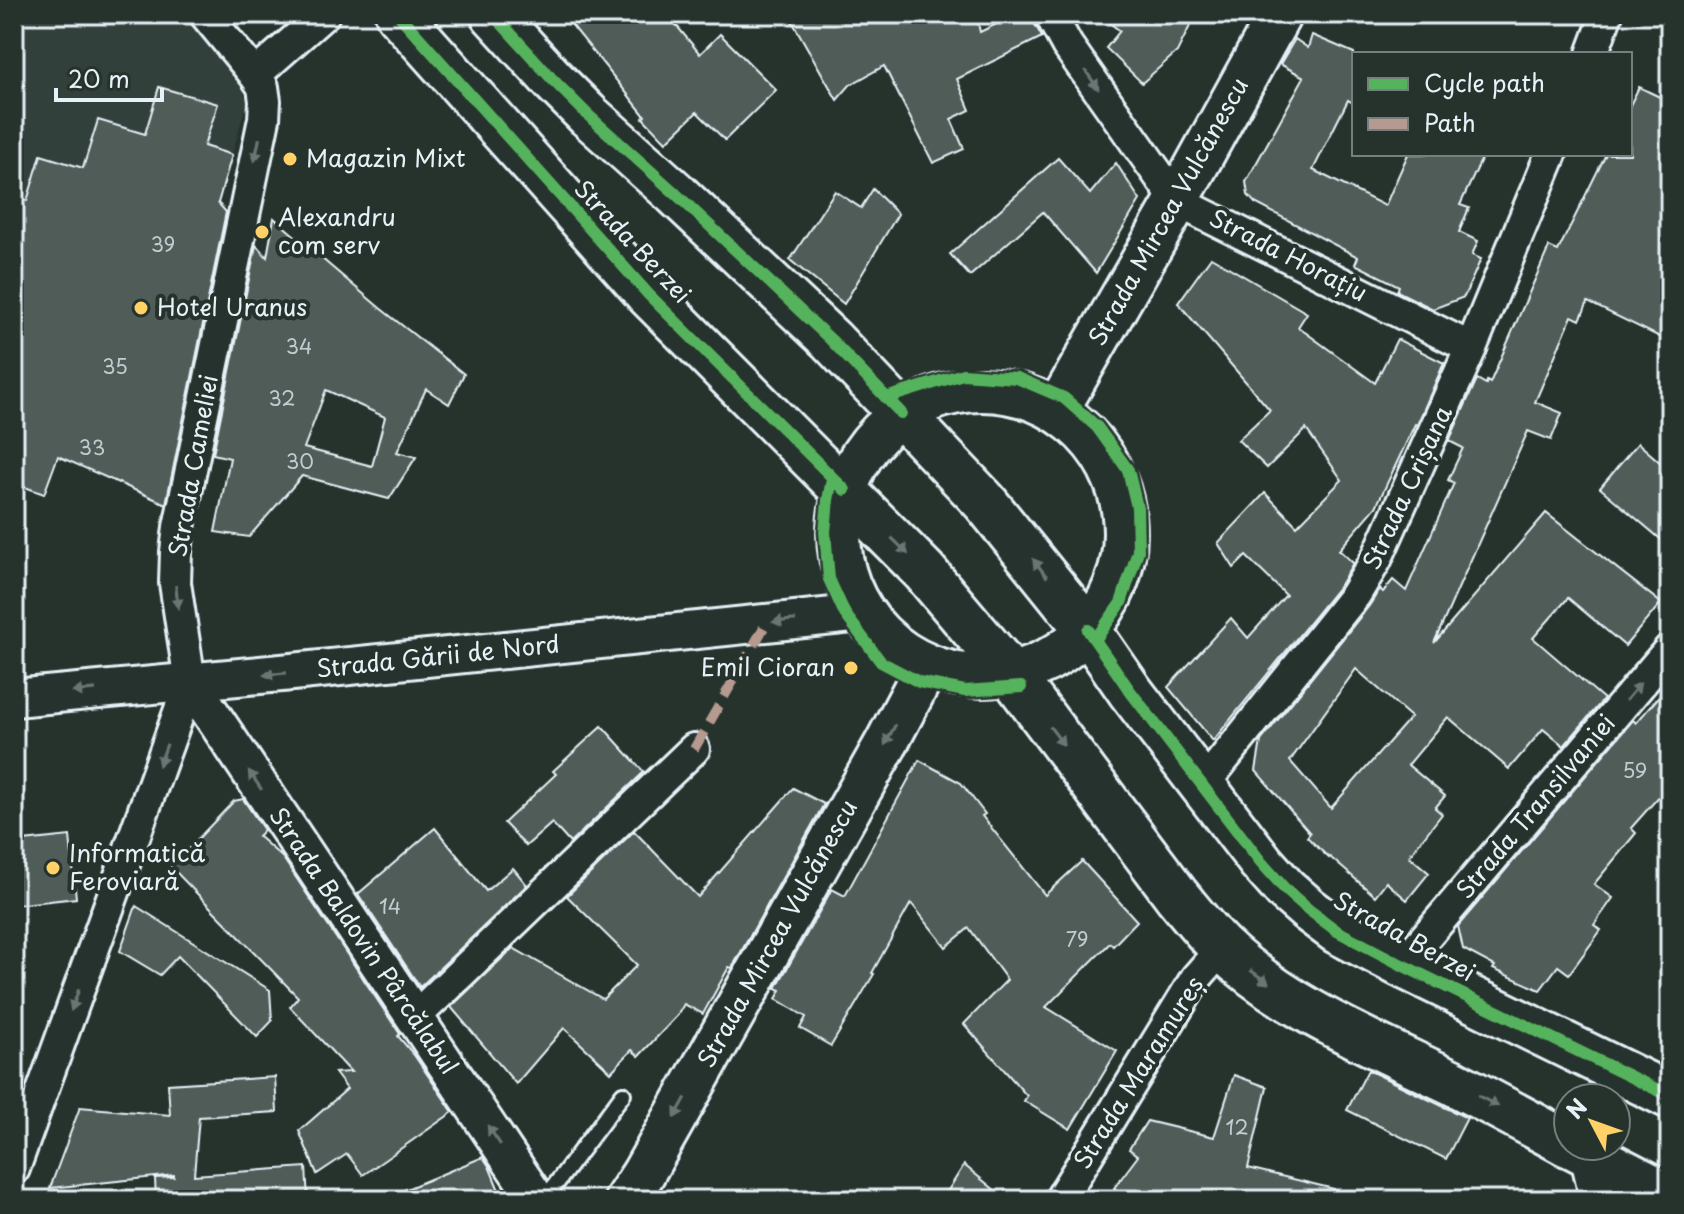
<svg xmlns="http://www.w3.org/2000/svg" width="1684" height="1214" font-family="'Playpen Sans',sans-serif">
<rect width="100%" height="100%" fill="#26332d"/>
<filter id="ink" filterUnits="userSpaceOnUse"><feTurbulence type="fractalNoise" baseFrequency=".0125" numOctaves="2"/><feDisplacementMap in="SourceGraphic" scale="16" xChannelSelector="R" yChannelSelector="G"/><feConvolveMatrix kernelMatrix="1 2 1 2 8 2 1 2 1" color-interpolation-filters="sRGB"/></filter>
<g filter="url(#ink)">
<!-- built -->
<polygon fill="#333f3a" points="14,14 189,14 238,75 247,102 218,203 14,376"/>
<!-- building -->
<g fill="#505c59" stroke="#e8f1f8" stroke-width="2" fill-rule="evenodd">
<polygon points="563,14 667,14 700,54 720,34 776,90 725,140 697,112 666,142 643,118 645,116"/>
<polygon points="788,14 976,14 980,32 1017,14 1032,14 1034,23 1042,37 957,79 970,110 951,119 964,149 933,163 884,66 850,85 837,100"/>
<polygon points="1098,14 1178,14 1192,22 1177,52 1142,83 1106,48 1120,31"/>
<polygon points="1312,35 1354,53 1354,101 1353,103 1348,100 1313,170 1385,206 1408,154 1484,154 1460,205 1469,208 1459,232 1478,241 1472,255 1481,259 1464,297 1433,309 1397,291 1399,286 1355,264 1358,257 1255,203 1248,195 1246,182 1304,77 1280,64 1295,39 1308,48"/>
<polygon points="159,87 218,104 204,146 232,155 218,203 226,212 166,504 58,456 44,494 14,483 14,196 27,201 41,155 83,168 98,120 145,134"/>
<path d="M1639,87l31,15v240l-82,-40 -8,18 -8,-4 -37,86 27,11 -11,27 -23,-9 -94,212 112,-130 115,90 -36,43 -57,-48 -35,40 71,61 -40,47 -21,-17 -34,40 -61,-52 -40,48 37,31 -10,12 7,6 -33,42 20,17 -22,27 -21,-18 -11,14 -45,-39 -1,1 -22,-21 3,-4 -54,-62 5,-30 108,-135 11,-17 3,3 10,-12 13,11 48,-108 -6,-3 15,-32 -14,-7 28,-62 9,5 1,-3 3,2 59,-136 9,4 48,-97h24v-49zM1356,669l55,48 -80,91 -41,-47z"/>
<polygon points="1058,158 1090,194 1116,163 1140,200 1096,273 1043,212 970,276 950,254"/>
<polygon points="873,189 898,214 844,304 790,260 835,191 861,208"/>
<path d="M274,218l106,90 84,66 -15,30 -23,-15 -29,63 19,5 -27,42 -87,-23 -53,61 -34,-5 15,-74 -17,-4 43,-209 11,12zM326,390l59,27 -13,49 -68,-18z"/>
<polygon points="1211,257 1307,313 1298,327 1375,383 1397,339 1444,363 1417,425 1415,424 1376,507 1339,550 1353,563 1340,585 1213,741 1168,687 1231,618 1248,638 1286,595 1246,556 1234,568 1218,543 1265,493 1297,526 1342,480 1306,429 1267,468 1238,440 1270,410 1178,303"/>
<polygon points="1638,443 1670,471 1670,547 1600,488"/>
<polygon points="1670,684 1670,784 1631,828 1636,833 1594,884 1613,898 1594,925 1601,930 1569,974 1558,966 1540,990 1493,969 1495,966 1463,949 1458,926 1633,720 1636,723"/>
<polygon points="602,726 644,772 570,843 552,823 526,846 504,823 556,774 553,771"/>
<polygon points="919,760 961,783 985,814 982,816 1045,895 1082,861 1137,921 1113,946 1110,943 1046,1007 1117,1051 1070,1129 1024,1101 1027,1096 964,1024 1007,980 969,928 946,947 911,903 872,973 874,974 831,1046 800,1028 806,1017 776,999 781,990 776,988 832,889 845,896"/>
<polygon points="793,788 824,804 732,968 729,967 703,1014 684,1004 677,1016 639,1056 632,1050 611,1072 564,1028 516,1084 451,1007 513,948 603,999 637,965 567,896 634,831 698,897"/>
<polygon points="243,799 264,830 258,836 283,858 400,1034 398,1036 414,1055 453,1112 363,1175 347,1154 317,1174 299,1131 347,1089 335,1073 351,1072 290,1007 298,997 171,867 234,801"/>
<polygon points="435,828 486,891 513,868 527,885 420,987 358,894"/>
<polygon points="70,836 76,898 14,905 14,842"/>
<polygon points="136,906 270,990 272,1021 257,1037 178,956 160,975 120,951"/>
<polygon points="1368,1070 1467,1118 1446,1159 1347,1110"/>
<polygon points="1234,1075 1267,1087 1248,1168 1334,1189 1332,1200 1129,1200 1114,1188 1138,1156 1129,1149 1147,1121 1214,1137"/>
<polygon points="275,1077 277,1112 199,1117 194,1175 306,1167 308,1200 156,1200 155,1178 174,1177 174,1175 50,1188 80,1107 170,1115 168,1084"/>
<polygon points="483,1157 489,1166 503,1200 380,1200"/>
<polygon points="964,1165 1007,1200 942,1200"/>
</g>
<g fill="none" stroke-linecap="round" stroke-linejoin="round">
<defs>
<polyline id="service" points="544,1200 623,1094"/>
<g id="minor">
<polyline points="1050,14 1067,45 1177,201 1471,348"/>
<polyline points="1592,54 1607,14"/>
<polyline points="255,75 324,14"/>
<polyline points="1203,785 1355,595 1376,560 1471,348 1551,154"/>
<polyline points="1402,965 1670,649"/>
<polyline points="415,1017 694,749"/>
<polyline points="14,1169 190,682 175,583 176,552 179,527 264,119 265,101 263,87 255,75 205,14"/>
<polyline points="1060,1200 1196,978 1222,948"/>
</g>
<g id="tertiary">
<polyline points="190,682 537,1200"/>
<polyline points="14,698 292,672 862,613"/>
</g>
<g id="secondary">
<circle cx="982" cy="533" r="143"/>
<polyline points="1057,410 1177,201 1280,14"/>
<polyline points="626,1200 643,1174 887,742 927,666"/>
</g>
<g id="primary">
<path d="M398,14l251,281 275,276 87,103 166,222c14,17 28,35 44,51 65,62 153,97 233,136 38,20 76,40 114,61"/>
<polyline points="493,14 554,81 588,115 675,193 831,340 985,502 1088,630 1130,691 1261,862 1285,889 1309,910 1337,931 1402,965 1670,1096"/>
<polyline points="1573,1146 1670,1196"/>
<polyline points="1593,1157 1600,1186 1599,1200"/>
</g>
</defs>
<!-- service casing -->
<use href="#service" stroke="#e8f1f8" stroke-width="20"/>
<!-- minor casing -->
<use href="#minor" stroke="#e8f1f8" stroke-width="36"/>
<!-- tertiary casing -->
<use href="#tertiary" stroke="#e8f1f8" stroke-width="42"/>
<!-- secondary casing -->
<use href="#secondary" stroke="#e8f1f8" stroke-width="48"/>
<!-- primary casing -->
<use href="#primary" stroke="#e8f1f8" stroke-width="50"/>
<!-- service -->
<use href="#service" stroke="#26332d" stroke-width="14"/>
<!-- minor -->
<use href="#minor" stroke="#26332d" stroke-width="30"/>
<!-- tertiary -->
<use href="#tertiary" stroke="#26332d" stroke-width="36"/>
<!-- secondary -->
<use href="#secondary" stroke="#26332d" stroke-width="42"/>
<!-- primary -->
<use href="#primary" stroke="#26332d" stroke-width="44"/>
<!-- quiet -->
<polyline stroke="#b69a8f" stroke-width="10" stroke-dasharray="20 10" stroke-linecap="butt" points="694,749 767,622"/>
<defs>
<g id="cycleway">
<polyline points="398,14 649,295 845,490"/>
<polyline points="493,14 554,81 588,115 675,193 831,340 901,413"/>
<polyline points="886,398 963,374 1017,378 1064,398 1097,427 1128,470 1137,507 1138,551 1121,603 1095,640"/>
<polyline points="832,479 828,500 825,532 829,579 845,614 881,662 919,682 965,691 1021,687"/>
<polyline points="1088,630 1130,691 1261,862 1285,889 1309,910 1337,931 1402,965 1670,1096"/>
</g>
</defs>
<!-- cycleway casing -->
<use href="#cycleway" stroke="#26332d" stroke-width="17"/>
<!-- cycleway -->
<use href="#cycleway" stroke="#56b35d" stroke-width="12"/>
</g>
<!-- one-way arrows -->
<defs><path id="oneway-solid" d="M-6-.8H1V-3.2L6.5 0L1 3.2V.8H-6Z" transform="scale(2)"/></defs>
<g fill="#6a7674">
<use href="#oneway-solid" transform="translate(1092 80) rotate(55)"/>
<use href="#oneway-solid" transform="translate(257 150) rotate(102)"/>
<use href="#oneway-solid" transform="translate(900 546) rotate(45)"/>
<use href="#oneway-solid" transform="translate(1040 568) rotate(-128)"/>
<use href="#oneway-solid" transform="translate(177 597) rotate(84)"/>
<use href="#oneway-solid" transform="translate(784 621) rotate(174)"/>
<use href="#oneway-solid" transform="translate(275 674) rotate(175)"/>
<use href="#oneway-solid" transform="translate(84 691) rotate(175)"/>
<use href="#oneway-solid" transform="translate(1633 692) rotate(-50)"/>
<use href="#oneway-solid" transform="translate(890 735) rotate(118)"/>
<use href="#oneway-solid" transform="translate(1057 736) rotate(53)"/>
<use href="#oneway-solid" transform="translate(163 755) rotate(110)"/>
<use href="#oneway-solid" transform="translate(255 780) rotate(-124)"/>
<use href="#oneway-solid" transform="translate(1260 977) rotate(36)"/>
<use href="#oneway-solid" transform="translate(75 1000) rotate(110)"/>
<use href="#oneway-solid" transform="translate(1488 1101) rotate(28)"/>
<use href="#oneway-solid" transform="translate(680 1108) rotate(119)"/>
<use href="#oneway-solid" transform="translate(494 1135) rotate(-124)"/>
</g>
</g>
<!-- markers -->
<g fill="#ffd166" stroke="#26332d" stroke-width="3">
<circle cx="290" cy="159" r="8"/>
<circle cx="262" cy="232" r="8"/>
<circle cx="141" cy="308" r="8"/>
<circle cx="851" cy="668" r="8"/>
<circle cx="53" cy="868" r="8"/>
</g>
<g text-anchor="middle" stroke-width="8" stroke-linejoin="round" paint-order="stroke">
<!-- number labels -->
<g font-size="20" fill="#c2ccd0">
<text x="163" y="252">39</text>
<text x="299" y="354">34</text>
<text x="115" y="374">35</text>
<text x="282" y="406">32</text>
<text x="92" y="455">33</text>
<text x="300" y="469">30</text>
<text x="1635" y="778">59</text>
<text x="390" y="914">14</text>
<text x="1077" y="947">79</text>
<text x="1237" y="1135">12</text>
</g>
<!-- poi labels -->
<g font-size="24" fill="#e8f1f8" stroke="#26332d" text-anchor="start">
<text x="306" y="167">Magazin Mixt</text>
<text x="278" y="226">Alexandru<tspan x="278" dy="28">com serv</tspan></text>
<text x="157" y="316">Hotel Uranus</text>
<text x="835" y="676" text-anchor="end">Emil Cioran</text>
<text x="69" y="862">Informatică<tspan x="69" dy="28">Feroviară</tspan></text>
</g>
<!-- street labels -->
<g font-size="24" fill="#e8f1f8" stroke="#26332d">
<text transform="translate(1169 212) rotate(-61)" y="8">Strada Mircea Vulcănescu</text>
<text transform="translate(632 242) rotate(47)" y="8">Strada Berzei</text>
<text transform="translate(1288 256) rotate(27)" y="8">Strada Horațiu</text>
<text transform="translate(194 466) rotate(-80)" y="8">Strada Cameliei</text>
<text transform="translate(1408 488) rotate(-65)" y="8">Strada Crișana</text>
<text transform="translate(438 657) rotate(-6)" y="8">Strada Gării de Nord</text>
<text transform="translate(1536 807) rotate(-50)" y="8">Strada Transilvaniei</text>
<text transform="translate(778 934) rotate(-61)" y="8">Strada Mircea Vulcănescu</text>
<text transform="translate(1404 937) rotate(29)" y="8">Strada Berzei</text>
<text transform="translate(363 941) rotate(56)" y="8">Strada Baldovin Pârcălabul</text>
<text transform="translate(1139 1073) rotate(-58)" y="8">Strada Maramureș</text>
</g>
</g>
<!-- margin -->
<rect width="1684" height="1214" fill="none" stroke="#26332d" stroke-width="48"/>
<rect x="24" y="24" width="1636" height="1166" fill="none" stroke="#e8f1f8" stroke-width="3" filter="url(#ink)"/>
<!-- legend -->
<rect x="1352" y="52" width="280" height="104" fill="#26332d" stroke="#747f7e" stroke-width="2"/>
<rect x="1368" y="78" width="40" height="12" fill="#56b35d" stroke="#747f7e" stroke-width="2"/>
<text x="1424" y="92" font-size="24" fill="#e8f1f8">Cycle path</text>
<rect x="1368" y="118" width="40" height="12" fill="#b69a8f" stroke="#747f7e" stroke-width="2"/>
<text x="1424" y="132" font-size="24" fill="#e8f1f8">Path</text>
<!-- north arrow -->
<g transform="translate(1592 1122) rotate(311)"><circle r="38" fill="#26332d" stroke="#747f7e" stroke-width="2"/>
<path d="M0-6L14 30L0 20L-14 30Z" fill="#ffd166"/>
<text y="-12" font-size="22" font-weight="bold" text-anchor="middle" fill="#e8f1f8">N</text>
</g>
<!-- scale -->
<path d="M56 88v12h106v-12" fill="none" stroke="#e8f1f8" stroke-width="4"/>
<text x="68" y="88" font-size="24" fill="#e8f1f8" stroke="#26332d" stroke-width="6" paint-order="stroke">20 m</text>
</svg>
